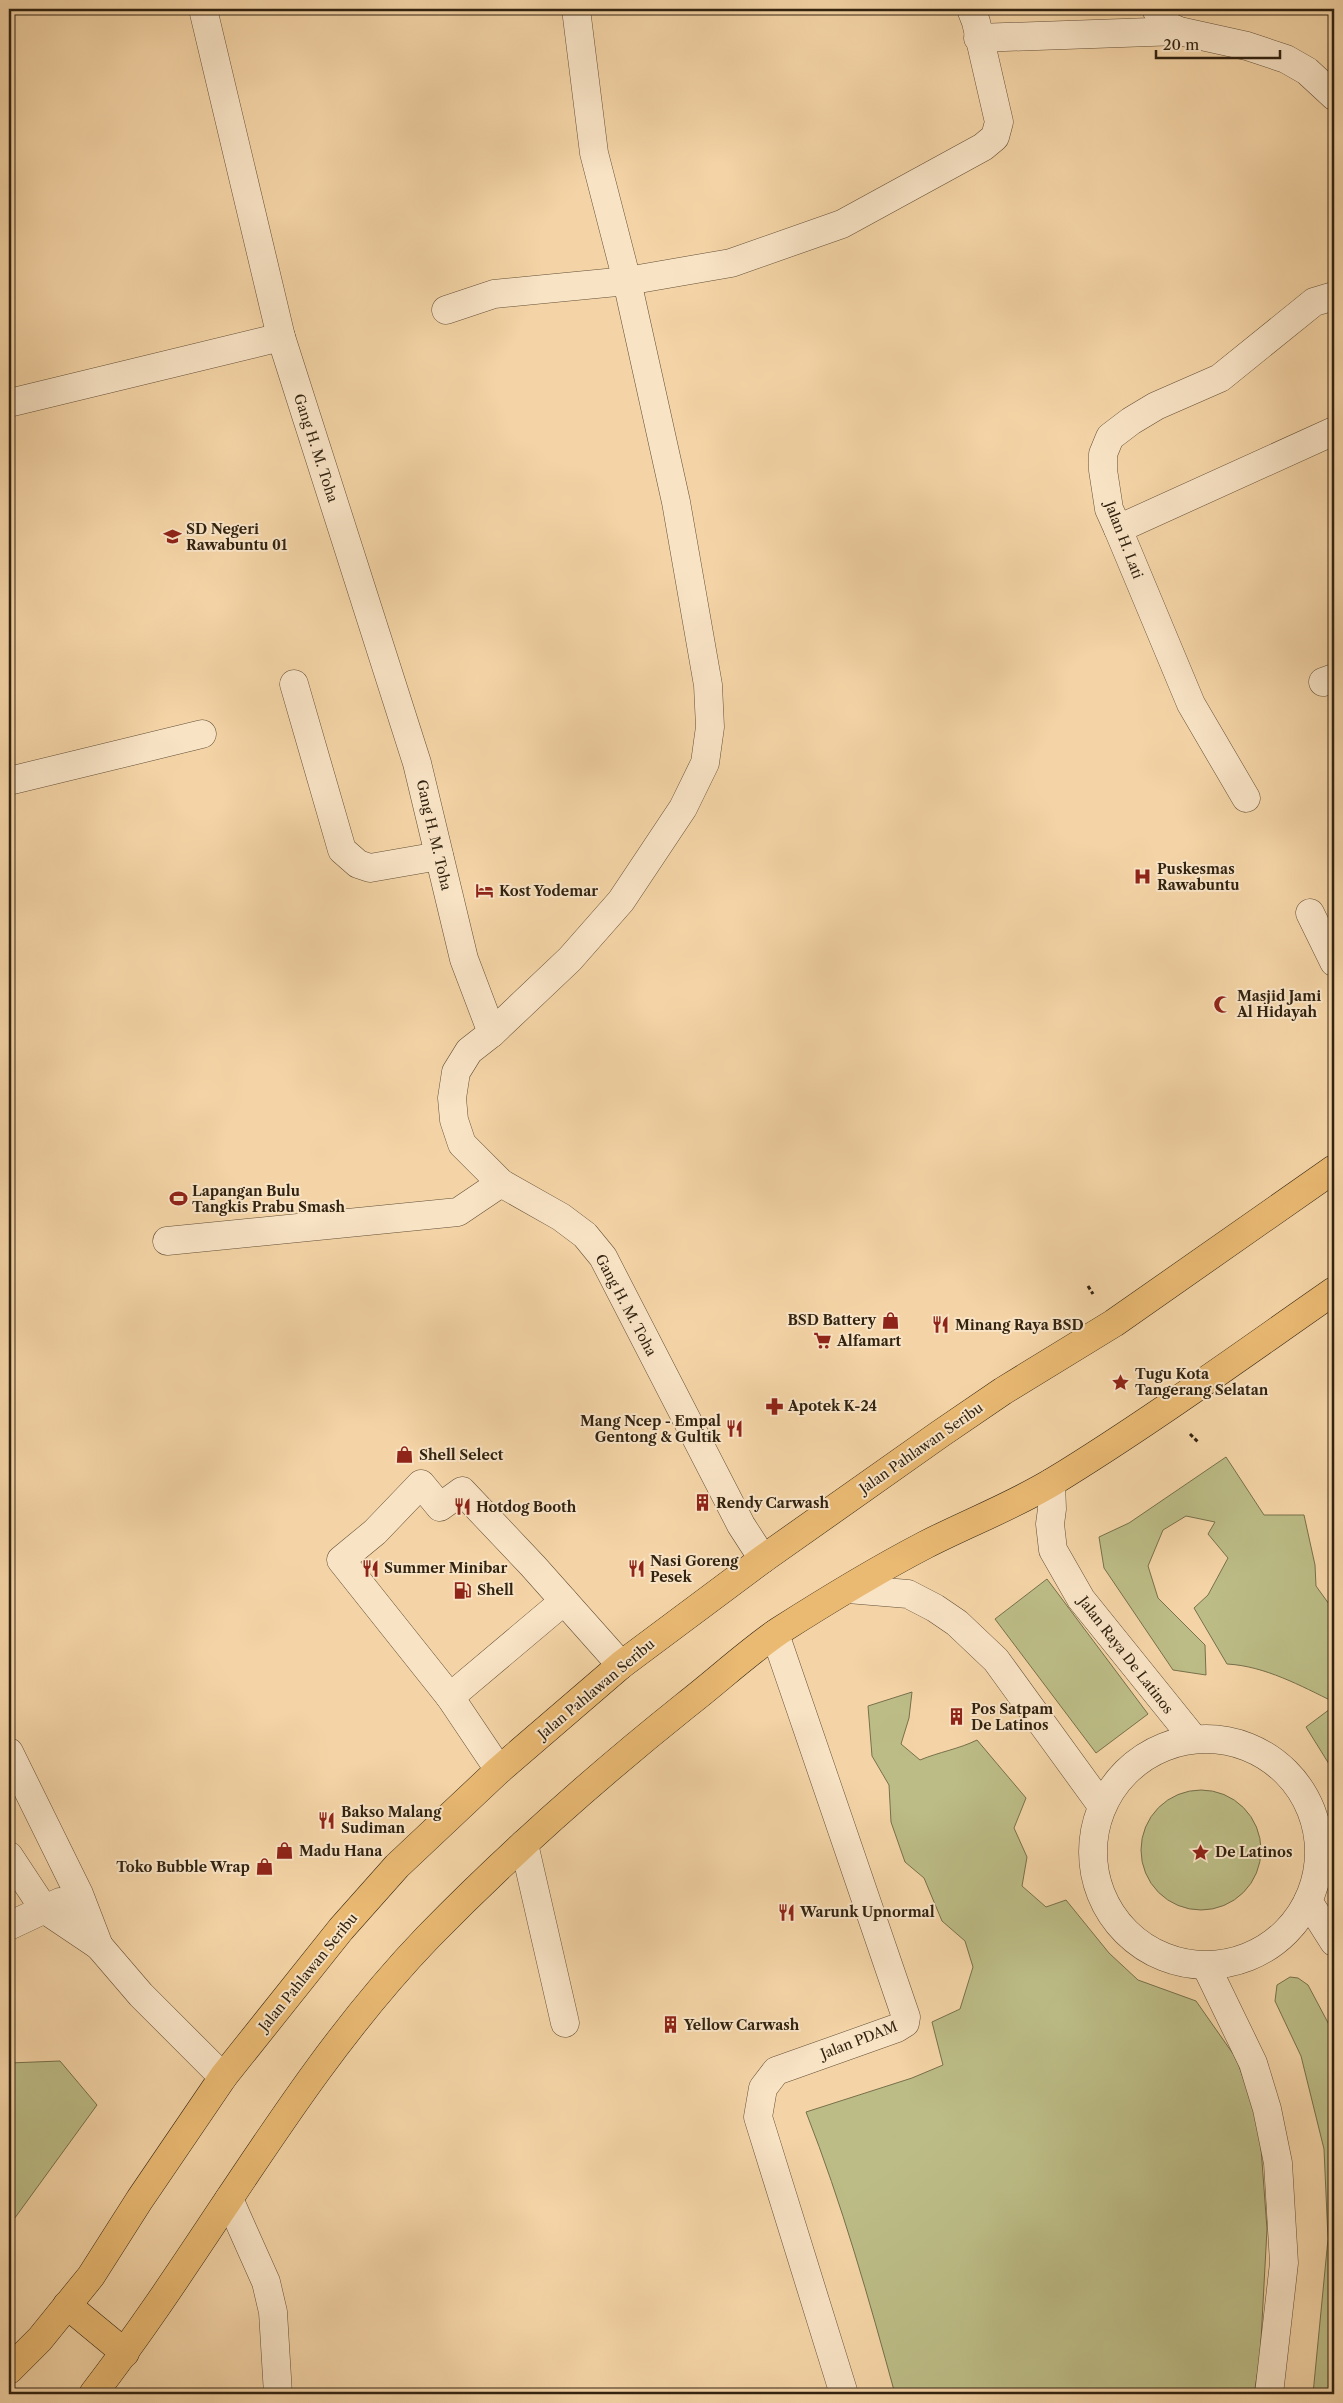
<svg xmlns="http://www.w3.org/2000/svg" width="1343" height="2403" font-family="'Libre Caslon Text',serif">
<rect width="100%" height="100%" fill="#f4d4a6"/>
<filter id="stains"><feTurbulence type="fractalNoise" baseFrequency=".004" numOctaves="4"/><feColorMatrix values="0 0 0 0 .2 0 0 0 0 .09 0 0 0 0 .02 0 0 0 .5 -.17"/></filter>
<radialGradient id="worn" r=".72"><stop offset=".6" stop-color="#630" stop-opacity="0"/><stop offset="1" stop-color="#630" stop-opacity=".3"/></radialGradient>
<!-- green -->
<g fill="#bcbc86" stroke="#77704b">
<path d="M1226,1457l38,58h40l11,50 1,21 18,25v91c-33,-16 -69,-36 -107,-38l-33,-56 14,-13 20,-37 -20,-24 7,-12 -29,-6 -23,14 -15,36 10,32 47,47 1,30 -33,-5 -69,-102 -5,-31 30,-14z"/>
<polygon points="1047,1579 1148,1714 1096,1753 995,1619"/>
<path d="M912,1692l-3,26 -8,26 19,16c19,-8 39,-11 57,-20l49,58 -12,30 13,29 -5,29 24,21 20,-7 43,53 29,27 58,21 40,57 23,63 8,108 -7,130 -6,35h-359c-26,-95 -53,-190 -89,-282l106,-34 31,-13 -11,-43 28,-13 13,-42 -8,-26 -23,-20 -18,-43 -19,-16 -14,-40 -2,-37 -17,-29 -4,-50z"/>
<polygon points="1334,1706 1334,1772 1306,1727"/>
<circle cx="1201" cy="1850" r="60"/>
<polygon points="1290,1977 1298,1978 1308,1985 1334,2034 1334,2394 1313,2394 1328,2239 1324,2149 1301,2056 1275,2001 1277,1985"/>
<polygon points="60,2061 97,2105 9,2226 9,2063"/>
</g>
<g fill="none" stroke-linecap="round" stroke-linejoin="round">
<defs>
<g id="minor">
<polyline points="203,9 281,337 417,763 464,959 492,1033 469,1051 456,1072 452,1098 454,1120 462,1144 501,1183 561,1217 585,1235 603,1257 741,1525 763,1559"/>
<polyline points="1156,9 1166,25 1179,31 1247,46 1286,59 1307,71 1334,96"/>
<polyline points="978,38 1179,31"/>
<polyline points="446,310 494,294 627,281 731,263 842,224 983,147 995,137 999,122 976,22 971,9"/>
<polyline points="9,403 281,337"/>
<polyline points="1118,529 1334,431"/>
<polyline points="1323,682 1334,678"/>
<polyline points="294,684 342,850 358,864 370,868 439,856"/>
<polyline points="9,781 202,734"/>
<polyline points="1246,798 1191,704 1118,529 1109,509 1103,470 1103,454 1110,437 1131,421 1156,406 1220,378 1314,302 1334,296"/>
<polyline points="1310,913 1334,962"/>
<polyline points="492,1033 570,959 621,901 683,808 705,763 710,727 708,685 676,502 627,281 594,153 576,9"/>
<polyline points="167,1241 458,1212 501,1183"/>
<polyline points="1051,1483 1052,1509 1050,1524 1053,1550 1081,1599 1193,1738"/>
<polyline points="848,1589 908,1594 935,1608 957,1623 996,1660 1102,1806"/>
<polyline points="775,1634 906,2017 905,2023 897,2028 776,2071 763,2088 758,2117 844,2394"/>
<polyline points="450,1697 564,1601"/>
<circle cx="1206" cy="1852" r="113"/>
<polyline points="9,1752 79,1894 99,1946"/>
<polyline points="499,1770 450,1697 341,1560 375,1532 421,1484 440,1507 462,1491 533,1566 621,1665"/>
<polyline points="524,1844 565,2023"/>
<polyline points="9,1856 44,1909 99,1946 141,1995 223,2077"/>
<polyline points="1308,1901 1334,1942"/>
<polyline points="9,1926 60,1902"/>
<polyline points="1206,1966 1253,2063 1267,2109 1278,2163 1284,2263 1269,2394"/>
<polyline points="229,2199 266,2282 273,2312 278,2394"/>
</g>
<g id="major">
<polyline points="67,2305 125,2353"/>
<polyline points="9,2370 40,2339 91,2276 140,2199 223,2077 341,1929 397,1866 499,1770 621,1665 763,1559 940,1434 1003,1391 1114,1323 1334,1169"/>
<path d="M93,2394c116,-150 203,-320 335,-457 81,-83 168,-160 258,-232 31,-24 61,-52 93,-74 47,-30 96,-60 146,-86 43,-22 88,-39 129,-64 96,-59 188,-126 280,-190"/>
</g>
</defs>
<!-- minor casing -->
<use href="#minor" stroke="#624f36" stroke-width="29"/>
<!-- major casing -->
<use href="#major" stroke="#322310" stroke-width="29"/>
<!-- path -->
<g stroke="#322310" stroke-width="3" stroke-dasharray="4 2.5" stroke-linecap="butt">
<polyline points="1088,1286 1093,1294"/>
<polyline points="1190,1434 1198,1442"/>
</g>
<!-- minor -->
<use href="#minor" stroke="#f8e3c5" stroke-width="28"/>
<!-- major -->
<use href="#major" stroke="#eaba73" stroke-width="28"/>
</g>
<!-- icons -->
<defs>
<symbol id="school-bare" viewBox="-9 -9 18 18"><path d="M0-5L7-2L0 1L-7-2ZM-4 1L0 2.5L4 1V4Q0 6-4 4Z" fill="#8f2418" stroke="#f8e3c5" stroke-width="2.5" paint-order="stroke"/></symbol>
<symbol id="hospital-bare" viewBox="-9 -9 18 18"><path d="M-5-5h3v3.5h4V-5h3V5h-3V1.5h-4V5h-3Z" fill="#8f2418" stroke="#f8e3c5" stroke-width="2.5" paint-order="stroke"/></symbol>
<symbol id="hotel-bare" viewBox="-9 -9 18 18"><path d="M-6-4.5h1.5V1H6V5H4.5V3h-9V5H-6ZM-4 0a1.8 1.8 0 1 1 3.6 0ZM.5 0V-2.5h3Q6-2.5 6 0Z" fill="#8f2418" stroke="#f8e3c5" stroke-width="2.5" paint-order="stroke"/></symbol>
<symbol id="mosque-bare" viewBox="-9 -9 18 18"><path d="M3.5-4.9A6 6 0 1 0 3.5 4.9A5 5 0 1 1 3.5-4.9Z" fill="#8f2418" stroke="#f8e3c5" stroke-width="2.5" paint-order="stroke"/></symbol>
<symbol id="stadium-bare" viewBox="-9 -9 18 18"><path d="M0-5a6.5 5 0 1 0 0 10a6.5 5 0 1 0 0-10ZM-3.5-1.8h7v3.6h-7Z" fill="#8f2418" stroke="#f8e3c5" stroke-width="2.5" paint-order="stroke"/></symbol>
<symbol id="shop-bare" viewBox="-9 -9 18 18"><path d="M-5-2.5h2.3a2.7 3.5 0 0 1 5.4 0H5L5.5 6h-11ZM-1.5-2.5h3a1.5 2.3 0 0 0-3 0Z" fill="#8f2418" stroke="#f8e3c5" stroke-width="2.5" paint-order="stroke"/></symbol>
<symbol id="restaurant-bare" viewBox="-9 -9 18 18"><path d="M-5-6h1v4h1v-4h1v4h1v-4h1v5L-1.5 .5V6h-2V.5L-5-1ZM5-6V6H3V1.5H1.5Q1.5-4 5-6Z" fill="#8f2418" stroke="#f8e3c5" stroke-width="2.5" paint-order="stroke"/></symbol>
<symbol id="supermarket-bare" viewBox="-9 -9 18 18"><path d="M-6-5.5h2.5l.6 2H6L4.5 2H-2.5L-4.4-4H-6ZM-1.5 3.2a1.3 1.3 0 1 0 .1 0ZM3 3.2a1.3 1.3 0 1 0 .1 0Z" fill="#8f2418" stroke="#f8e3c5" stroke-width="2.5" paint-order="stroke"/></symbol>
<symbol id="sight-bare" viewBox="-9 -9 18 18"><path d="M0-6L1.8-2.2L6-1.7L2.9 1.2L3.7 5.4L0 3.3L-3.7 5.4L-2.9 1.2L-6-1.7L-1.8-2.2Z" fill="#8f2418" stroke="#f8e3c5" stroke-width="2.5" paint-order="stroke"/></symbol>
<symbol id="pharmacy-bare" viewBox="-9 -9 18 18"><path d="M-2-6h4v4h4v4h-4v4h-4v-4h-4v-4h4Z" fill="#8f2418" stroke="#f8e3c5" stroke-width="2.5" paint-order="stroke"/></symbol>
<symbol id="building-bare" viewBox="-9 -9 18 18"><path d="M-4-6H4V6H1V3H-1V6H-4ZM-2.5-4.3h1.7v1.8h-1.7ZM.8-4.3h1.7v1.8H.8ZM-2.5-1h1.7V.8h-1.7ZM.8-1h1.7V.8H.8Z" fill="#8f2418" stroke="#f8e3c5" stroke-width="2.5" paint-order="stroke"/></symbol>
<symbol id="fuel-bare" viewBox="-9 -9 18 18"><path d="M-5.5-6h7V0h2V4h1.3V-2.5L3-4.5l.8-.8L6-3V5H2.5V1h-1V6h-7ZM-4.2-4.7v3.2H.2V-4.7Z" fill="#8f2418" stroke="#f8e3c5" stroke-width="2.5" paint-order="stroke"/></symbol>
</defs>
<g fill-rule="evenodd">
<use href="#school-bare" x="160" y="524" width="25" height="25"/>
<use href="#hospital-bare" x="1130" y="864" width="25" height="25"/>
<use href="#hotel-bare" x="472" y="878" width="25" height="25"/>
<use href="#mosque-bare" x="1210" y="992" width="25" height="25"/>
<use href="#stadium-bare" x="166" y="1186" width="25" height="25"/>
<use href="#shop-bare" x="878" y="1308" width="25" height="25"/>
<use href="#restaurant-bare" x="928" y="1312" width="25" height="25"/>
<use href="#supermarket-bare" x="810" y="1328" width="25" height="25"/>
<use href="#sight-bare" x="1108" y="1370" width="25" height="25"/>
<use href="#pharmacy-bare" x="762" y="1394" width="25" height="25"/>
<use href="#restaurant-bare" x="722" y="1416" width="25" height="25"/>
<use href="#shop-bare" x="392" y="1442" width="25" height="25"/>
<use href="#building-bare" x="690" y="1490" width="25" height="25"/>
<use href="#restaurant-bare" x="450" y="1494" width="25" height="25"/>
<use href="#restaurant-bare" x="358" y="1556" width="25" height="25"/>
<use href="#restaurant-bare" x="624" y="1556" width="25" height="25"/>
<use href="#fuel-bare" x="450" y="1578" width="25" height="25"/>
<use href="#building-bare" x="944" y="1704" width="25" height="25"/>
<use href="#restaurant-bare" x="314" y="1808" width="25" height="25"/>
<use href="#shop-bare" x="272" y="1838" width="25" height="25"/>
<use href="#sight-bare" x="1188" y="1840" width="25" height="25"/>
<use href="#shop-bare" x="252" y="1854" width="25" height="25"/>
<use href="#restaurant-bare" x="774" y="1900" width="25" height="25"/>
<use href="#building-bare" x="658" y="2012" width="25" height="25"/>
</g>
<g text-anchor="middle" stroke-width="4" stroke-linejoin="round" paint-order="stroke">
<!-- street labels -->
<g font-size="14" fill="#322310" stroke="#f8e3c5">
<text transform="translate(316 448) rotate(72)" y="5">Gang H. M. Toha</text>
<text transform="translate(1124 540) rotate(69)" y="5">Jalan H. Lati</text>
<text transform="translate(434 835) rotate(77)" y="5">Gang H. M. Toha</text>
<text transform="translate(626 1305) rotate(62)" y="5">Gang H. M. Toha</text>
<text transform="translate(921 1448) rotate(-35)" y="5">Jalan Pahlawan Seribu</text>
<text transform="translate(1126 1655) rotate(52)" y="5">Jalan Raya De Latinos</text>
<text transform="translate(596 1689) rotate(-40)" y="5">Jalan Pahlawan Seribu</text>
<text transform="translate(308 1972) rotate(-51)" y="5">Jalan Pahlawan Seribu</text>
<text transform="translate(859 2040) rotate(-21)" y="5">Jalan PDAM</text>
</g>
<!-- poi labels -->
<g font-size="14" font-weight="bold" fill="#322310" stroke="#f8e3c5" text-anchor="start">
<text x="186" y="534">SD Negeri<tspan x="186" dy="16">Rawabuntu 01</tspan></text>
<text x="1157" y="874">Puskesmas<tspan x="1157" dy="16">Rawabuntu</tspan></text>
<text x="499" y="896">Kost Yodemar</text>
<text x="1237" y="1001">Masjid Jami<tspan x="1237" dy="16">Al Hidayah</tspan></text>
<text x="192" y="1196">Lapangan Bulu<tspan x="192" dy="16">Tangkis Prabu Smash</tspan></text>
<text x="876" y="1325" text-anchor="end">BSD Battery</text>
<text x="955" y="1330">Minang Raya BSD</text>
<text x="837" y="1346">Alfamart</text>
<text x="1135" y="1379">Tugu Kota<tspan x="1135" dy="16">Tangerang Selatan</tspan></text>
<text x="788" y="1411">Apotek K-24</text>
<text x="721" y="1426" text-anchor="end">Mang Ncep - Empal<tspan x="721" dy="16">Gentong &amp; Gultik</tspan></text>
<text x="419" y="1460">Shell Select</text>
<text x="716" y="1508">Rendy Carwash</text>
<text x="476" y="1512">Hotdog Booth</text>
<text x="650" y="1566">Nasi Goreng<tspan x="650" dy="16">Pesek</tspan></text>
<text x="384" y="1573">Summer Minibar</text>
<text x="477" y="1595">Shell</text>
<text x="971" y="1714">Pos Satpam<tspan x="971" dy="16">De Latinos</tspan></text>
<text x="341" y="1817">Bakso Malang<tspan x="341" dy="16">Sudiman</tspan></text>
<text x="299" y="1856">Madu Hana</text>
<text x="1215" y="1857">De Latinos</text>
<text x="250" y="1872" text-anchor="end">Toko Bubble Wrap</text>
<text x="800" y="1917">Warunk Upnormal</text>
<text x="684" y="2030">Yellow Carwash</text>
</g>
</g>
<!-- margin -->
<rect width="1343" height="2403" fill="none" stroke="#f4d4a6" stroke-width="30"/>
<rect x="10" y="10" width="1323" height="2383" fill="none" stroke="#322310" stroke-width="2.5"/>
<rect x="15" y="15" width="1313" height="2373" fill="none" stroke="#322310"/>
<!-- scale -->
<path d="M1156 50v8h124v-8" fill="none" stroke="#322310" stroke-width="2.5"/>
<text x="1163" y="50" font-size="15" fill="#322310" stroke="#f8e3c5" stroke-width="4" paint-order="stroke">20 m</text>
<rect width="100%" height="100%" filter="url(#stains)"/>
<rect width="100%" height="100%" fill="url(#worn)"/>
</svg>
